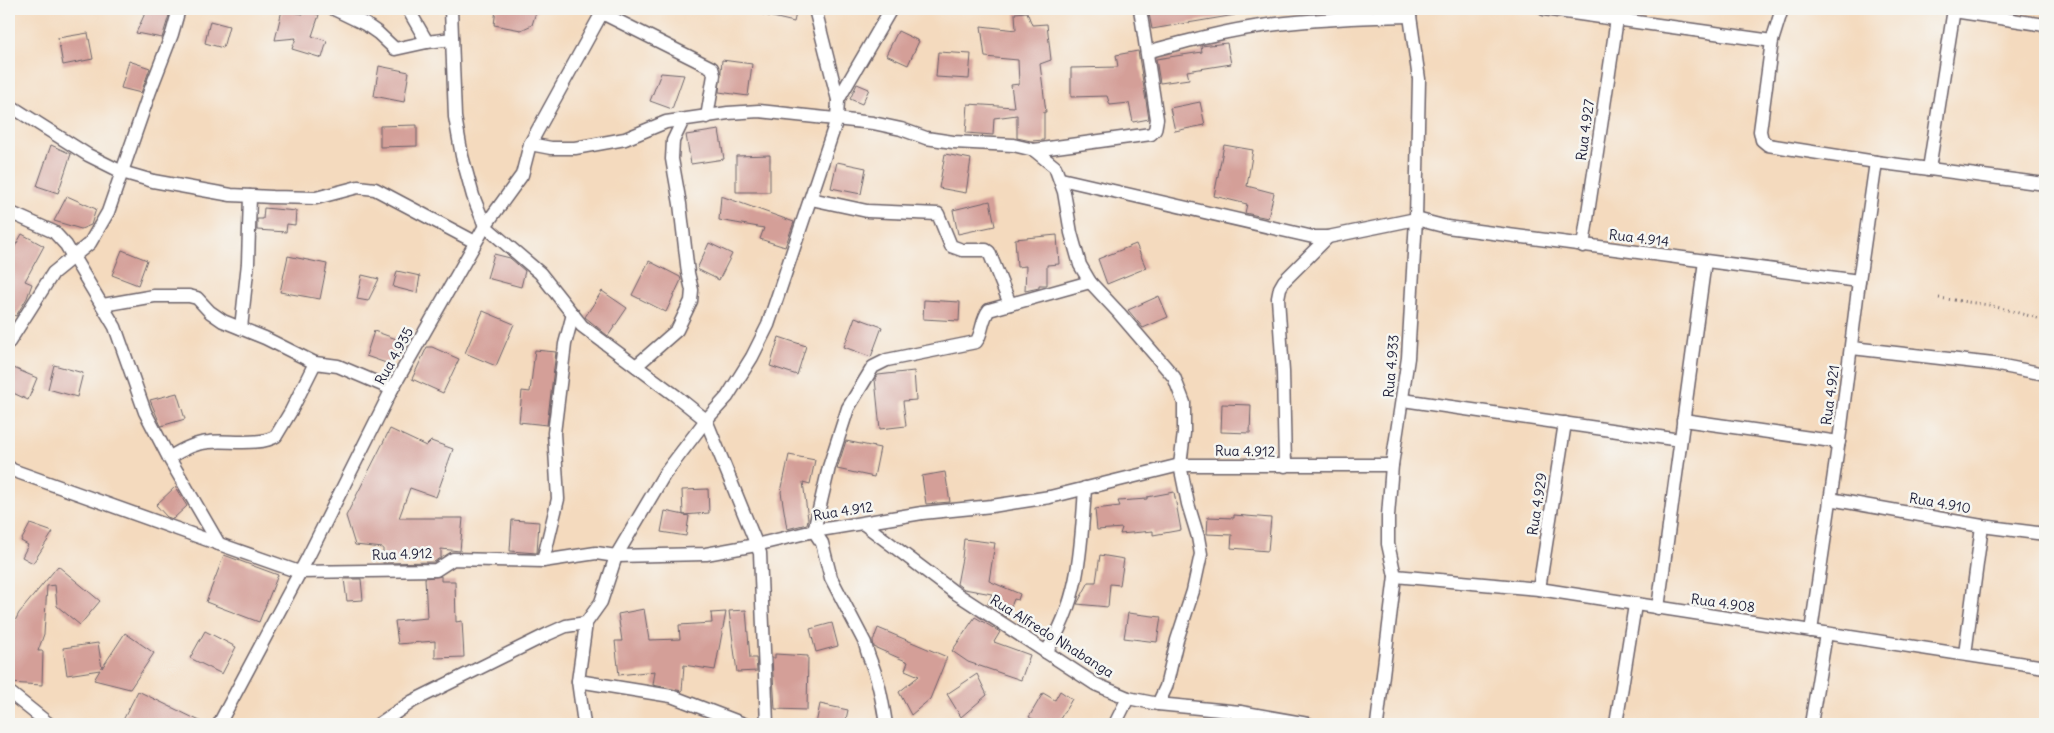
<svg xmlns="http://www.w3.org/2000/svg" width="2054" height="733" font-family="Delius,sans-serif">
<rect width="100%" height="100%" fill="#f6f6f2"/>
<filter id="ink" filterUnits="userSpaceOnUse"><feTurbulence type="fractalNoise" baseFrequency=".02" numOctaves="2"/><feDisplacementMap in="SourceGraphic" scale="10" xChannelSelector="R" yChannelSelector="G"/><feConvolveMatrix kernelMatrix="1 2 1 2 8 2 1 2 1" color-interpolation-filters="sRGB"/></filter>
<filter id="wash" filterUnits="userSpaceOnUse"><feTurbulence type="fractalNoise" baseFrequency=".0096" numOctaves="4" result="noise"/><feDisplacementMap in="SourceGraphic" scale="20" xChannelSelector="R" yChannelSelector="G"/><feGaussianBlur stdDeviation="1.12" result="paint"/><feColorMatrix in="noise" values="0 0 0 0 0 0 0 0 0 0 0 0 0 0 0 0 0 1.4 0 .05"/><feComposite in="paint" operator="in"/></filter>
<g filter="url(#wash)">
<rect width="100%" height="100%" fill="#f4dabe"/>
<g id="blocks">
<!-- building -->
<g fill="#d49f98">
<polygon points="147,9 170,12 162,38 136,33"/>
<polygon points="496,9 537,9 532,25 521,30 494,25"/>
<polygon points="760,9 797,9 794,22 760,14"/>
<polygon points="1148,9 1235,9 1235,15 1152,29"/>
<polygon points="282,10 303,14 305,10 319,15 312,36 327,41 322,58 292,49 296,38 275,40"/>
<polygon points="1027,12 1032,25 1047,24 1051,60 1040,64 1046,112 1044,112 1044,140 1031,141 1017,138 1017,115 994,118 993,135 966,133 968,104 1014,107 1011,85 1019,84 1018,60 985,57 981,26 1016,30 1015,13"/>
<polygon points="210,21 229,26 223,48 205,43"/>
<polygon points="898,31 919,41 908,65 886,55"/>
<polygon points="88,33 93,59 63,65 58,38"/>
<polygon points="1227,43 1231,64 1187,71 1189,79 1160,83 1156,59 1202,52 1201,46"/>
<polygon points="1138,51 1149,119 1133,122 1129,103 1110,105 1107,96 1071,97 1071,68 1118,67 1116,55"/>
<polygon points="938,52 971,54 969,79 936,77"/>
<polygon points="722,60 752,64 748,96 719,92"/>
<polygon points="129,61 150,68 141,93 121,88"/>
<polygon points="379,66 409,72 404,102 374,96"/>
<polygon points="661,73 684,75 672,109 650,101"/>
<polygon points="857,84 869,89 862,104 850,99"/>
<polygon points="1200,102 1205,125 1175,131 1170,108"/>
<polygon points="417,125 417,146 380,147 380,126"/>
<polygon points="719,130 724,159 691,164 686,135"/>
<polygon points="51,145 71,154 58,193 37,186"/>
<polygon points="1224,145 1253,150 1247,186 1274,193 1268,218 1245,213 1247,204 1214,196"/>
<polygon points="945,154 971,159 966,193 939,188"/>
<polygon points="770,155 770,192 736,192 736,156"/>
<polygon points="837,162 866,168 861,194 831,188"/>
<polygon points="67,196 96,209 91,225 81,229 54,221"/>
<polygon points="721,196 794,222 785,247 760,239 764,228 719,220"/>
<polygon points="990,201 995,226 958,234 953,210"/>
<polygon points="264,208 296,211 295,225 287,224 286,232 257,230 257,219 263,219"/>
<polygon points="22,234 44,246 25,281 32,284 27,298 16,316 9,313 9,276 12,268 9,266 9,257"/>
<polygon points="1057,235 1059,264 1047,265 1047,285 1039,285 1039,288 1025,291 1026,266 1017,267 1015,239"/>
<polygon points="709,243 732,254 719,280 697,269"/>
<polygon points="1136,244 1146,268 1107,284 1098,259"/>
<polygon points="122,250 147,260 138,285 112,275"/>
<polygon points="494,254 510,258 525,271 521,287 487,278"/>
<polygon points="288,256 327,264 320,299 280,292"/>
<polygon points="649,261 680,277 681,280 666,312 632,295"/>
<polygon points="397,271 420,276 417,293 393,287"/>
<polygon points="362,275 379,279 368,301 357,299"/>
<polygon points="602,291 627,308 608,336 585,317"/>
<polygon points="1159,296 1168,317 1143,328 1128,310"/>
<polygon points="924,300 960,302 959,321 923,319"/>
<polygon points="483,311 514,324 496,366 465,353"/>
<polygon points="855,317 882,327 871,357 844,347"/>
<polygon points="374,331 405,342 389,364 366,356"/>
<polygon points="779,337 806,346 797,375 770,366"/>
<polygon points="427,347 432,347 459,359 443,393 412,379"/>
<polygon points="535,350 556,352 547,425 519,422 522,391 530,392"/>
<polygon points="54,365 83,373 77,397 48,389"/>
<polygon points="9,366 37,378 28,400 9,391"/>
<polygon points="914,371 916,400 903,401 906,426 880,429 875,379 878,375"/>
<polygon points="177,393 185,419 161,426 150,400"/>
<polygon points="1222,404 1251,405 1250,433 1221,432"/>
<polygon points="390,429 426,446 431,441 453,449 436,497 410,488 399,518 463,518 460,551 441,549 441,557 434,562 383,563 383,548 355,545 346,516"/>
<polygon points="846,441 880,448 874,477 837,469"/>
<polygon points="789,455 815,460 810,484 803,482 808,519 807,524 787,529 781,492"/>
<polygon points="945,472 950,502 926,504 922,476"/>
<polygon points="175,487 187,506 173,519 167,517 156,505"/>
<polygon points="708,489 709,513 683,515 682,490"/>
<polygon points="1174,492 1181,530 1153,535 1153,531 1120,534 1122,528 1097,530 1095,509 1120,506 1118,501 1147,499 1147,497"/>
<polygon points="665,511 689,516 686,536 661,532"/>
<polygon points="1234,515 1271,518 1268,551 1231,548 1232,535 1207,534 1208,517 1234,518"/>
<polygon points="512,520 539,522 537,553 510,551"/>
<polygon points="30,524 53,532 33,563 22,557 28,545 21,541"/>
<polygon points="964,539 995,543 989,581 1020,594 1018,600 1014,599 1007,617 988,604 992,594 964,589 957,584 962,558"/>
<polygon points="224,555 278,575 259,622 206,602"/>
<polygon points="1100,555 1124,559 1120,585 1110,584 1108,607 1077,604 1089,582 1096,582"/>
<polygon points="58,566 100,601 80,625 57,606 55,585 47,586 44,634 38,651 43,651 42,685 9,683 11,629 19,613"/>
<polygon points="441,576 441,581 455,581 456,622 462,621 464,657 435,658 435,641 398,644 395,621 427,618 425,578"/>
<polygon points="344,579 361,579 363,600 347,601"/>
<polygon points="644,609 649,640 680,639 679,625 712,623 711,613 726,612 715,670 684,665 682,691 653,685 655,671 619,675 615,641 622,641 618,614"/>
<polygon points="746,610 750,658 756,658 757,671 737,672 729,611"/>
<polygon points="1128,613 1161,617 1157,642 1124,638"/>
<polygon points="975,617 1000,632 994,642 1030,655 1021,680 968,662 952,651"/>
<polygon points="832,623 838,646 816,652 810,629"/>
<polygon points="878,628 947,657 930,699 911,715 899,692 919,676 905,670 908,662 874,647 873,641"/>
<polygon points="205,631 236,647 222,674 190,658"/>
<polygon points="125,633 154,653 130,689 94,680 100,670 67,675 63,648 98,643 102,668"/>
<polygon points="775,654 808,656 807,710 775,709 772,658 775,658"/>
<polygon points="977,674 987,695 961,717 947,694"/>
<polygon points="138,691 206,724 121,724"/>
<polygon points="1060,691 1072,699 1057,724 1042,724 1029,717 1043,693 1055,700"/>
<polygon points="820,704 848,710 845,724 816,724"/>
</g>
</g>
</g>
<g filter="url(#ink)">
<use href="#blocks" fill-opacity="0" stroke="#6c6269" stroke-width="1"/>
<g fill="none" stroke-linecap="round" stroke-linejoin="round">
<defs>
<g id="street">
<polyline points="334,9 365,24 378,33 395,49 427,42 452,39"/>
<polyline points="408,9 427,42"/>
<polyline points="451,9 455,117 462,156 473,196 485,226 540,273 582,326 676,396 706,420 760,553 767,724"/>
<polyline points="1544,9 1772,41"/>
<polyline points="1782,9 1772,41 1760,131 1762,140 1768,145 1876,162 2045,184"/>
<polyline points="1954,11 2045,25"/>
<polyline points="602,13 712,68 714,75 707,117"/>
<path d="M1147,52c40,-11 81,-22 122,-27 47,-6 94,-8 141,-9"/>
<polyline points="838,100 891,9"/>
<polyline points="9,105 88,155 122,172 153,181 231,195 272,197 316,198 358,187 375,189 475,242"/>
<polyline points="530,144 551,148 575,148 625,139 666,122 728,113 759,111 873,123 901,129 926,138 953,142 1013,145 1034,150 1055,167 1064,192 1071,233 1080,265 1090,282 1119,313 1174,377 1184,403 1184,433 1180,465 1188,504 1198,537 1201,554 1193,591 1177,640 1166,687 1158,704"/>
<polyline points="1034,150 1151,134 1155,130 1157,119 1140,9"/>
<polyline points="1929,169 1954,9"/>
<polyline points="1061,179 1313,237 1328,237 1416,219 1447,227 1859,281"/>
<polyline points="811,199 867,211 938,214 951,246 962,250 986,250 989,252 1010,304"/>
<polyline points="9,212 54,232 66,245 115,327 145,412 169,458 219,544 299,572 436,570 453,559 543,561 596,553 616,556 706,554 756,545 814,531 922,513 992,506 1050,497 1180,465 1392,465"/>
<polyline points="1583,246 1617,19"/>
<polyline points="103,305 154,296 189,296 197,298 210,312 223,321 265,338 315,363 338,366 392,389"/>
<polyline points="241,328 248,263 250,196"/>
<polyline points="9,342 53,273 90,243 108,212 150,91 172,34 179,9"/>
<polyline points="1852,348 1993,364 2045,374"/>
<polyline points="636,366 677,330 691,301 692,290 688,273 680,204 672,159 673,141 683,120"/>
<polyline points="1403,400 1680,440"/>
<polyline points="1683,420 1839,442"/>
<path d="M169,458c12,-8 25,-15 40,-16 18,-2 52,4 67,-6l15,-25 24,-48"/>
<polyline points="1285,466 1283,372 1278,298 1280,288 1284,281 1328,237"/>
<polyline points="9,467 12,470 219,544"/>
<polyline points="1830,499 1982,526 2045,534"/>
<polyline points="864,524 954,592 1095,684 1128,698 1158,704 1240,712 1308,724"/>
<polyline points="543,561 558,499 554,433 565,344 573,314"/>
<polyline points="1395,576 1539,589 2045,667"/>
<polyline points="1539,589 1565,423"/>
<polyline points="1658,608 1705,261"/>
<polyline points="1811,631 1841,426 1859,281 1876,162"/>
<path d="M1046,652c34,-51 35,-105 39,-164"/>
<polyline points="1965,654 1982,526"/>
<polyline points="578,681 671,696 744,724"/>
<polyline points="9,692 49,724"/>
<polyline points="219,724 308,557 392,389 485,226 522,175 530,144 604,9"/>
<polyline points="379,724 413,701 548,634 566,626 586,623"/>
<polyline points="584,724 578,681 586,623 601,602 616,556 664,475 706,420 727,397 752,357 768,325 837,119 838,100 815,9"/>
<path d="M886,724c-3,-17 -5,-34 -11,-51 -3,-10 -8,-19 -10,-30l-34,-65 -9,-35 -8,-12 15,-64 19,-59 25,-41 14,-7 89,-18c7,-9 5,-22 13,-32l101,-28"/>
<polyline points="1115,724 1128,698"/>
<polyline points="1235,724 1240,712"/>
<polyline points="1377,724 1395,576 1388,544 1388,516 1392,465 1408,358 1416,219 1419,79 1409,9"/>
<polyline points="1616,724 1635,605"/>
<polyline points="1811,724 1826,634"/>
</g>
</defs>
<!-- street casing -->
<use href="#street" stroke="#6c6269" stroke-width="15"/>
<!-- path -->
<polyline stroke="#6c6269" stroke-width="3" stroke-dasharray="1 4" stroke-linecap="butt" points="1939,298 1989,305 2045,320"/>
<!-- street -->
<use href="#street" stroke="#fff" stroke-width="12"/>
</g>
</g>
<g text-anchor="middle" stroke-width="5" stroke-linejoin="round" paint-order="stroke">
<!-- street labels -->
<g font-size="14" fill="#22223b" stroke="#f6f6f2">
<text transform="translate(1585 130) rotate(-82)" y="5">Rua 4.927</text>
<text transform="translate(1639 238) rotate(7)" y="5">Rua 4.914</text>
<text transform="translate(394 356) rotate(-61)" y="5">Rua 4.935</text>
<text transform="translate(1391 366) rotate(-85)" y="5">Rua 4.933</text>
<text transform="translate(1830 395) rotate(-82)" y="5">Rua 4.921</text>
<text transform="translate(1245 451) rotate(1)" y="5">Rua 4.912</text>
<text transform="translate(1940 503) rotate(10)" y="5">Rua 4.910</text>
<text transform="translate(1537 504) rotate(-81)" y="5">Rua 4.929</text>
<text transform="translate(843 511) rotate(-9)" y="5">Rua 4.912</text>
<text transform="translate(402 554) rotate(-2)" y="5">Rua 4.912</text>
<text transform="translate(1723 603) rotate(8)" y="5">Rua 4.908</text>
<text transform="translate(1052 636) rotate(32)" y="5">Rua Alfredo Nhabanga</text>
</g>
</g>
<!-- margin -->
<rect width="2054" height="733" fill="none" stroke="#f6f6f2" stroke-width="30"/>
</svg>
